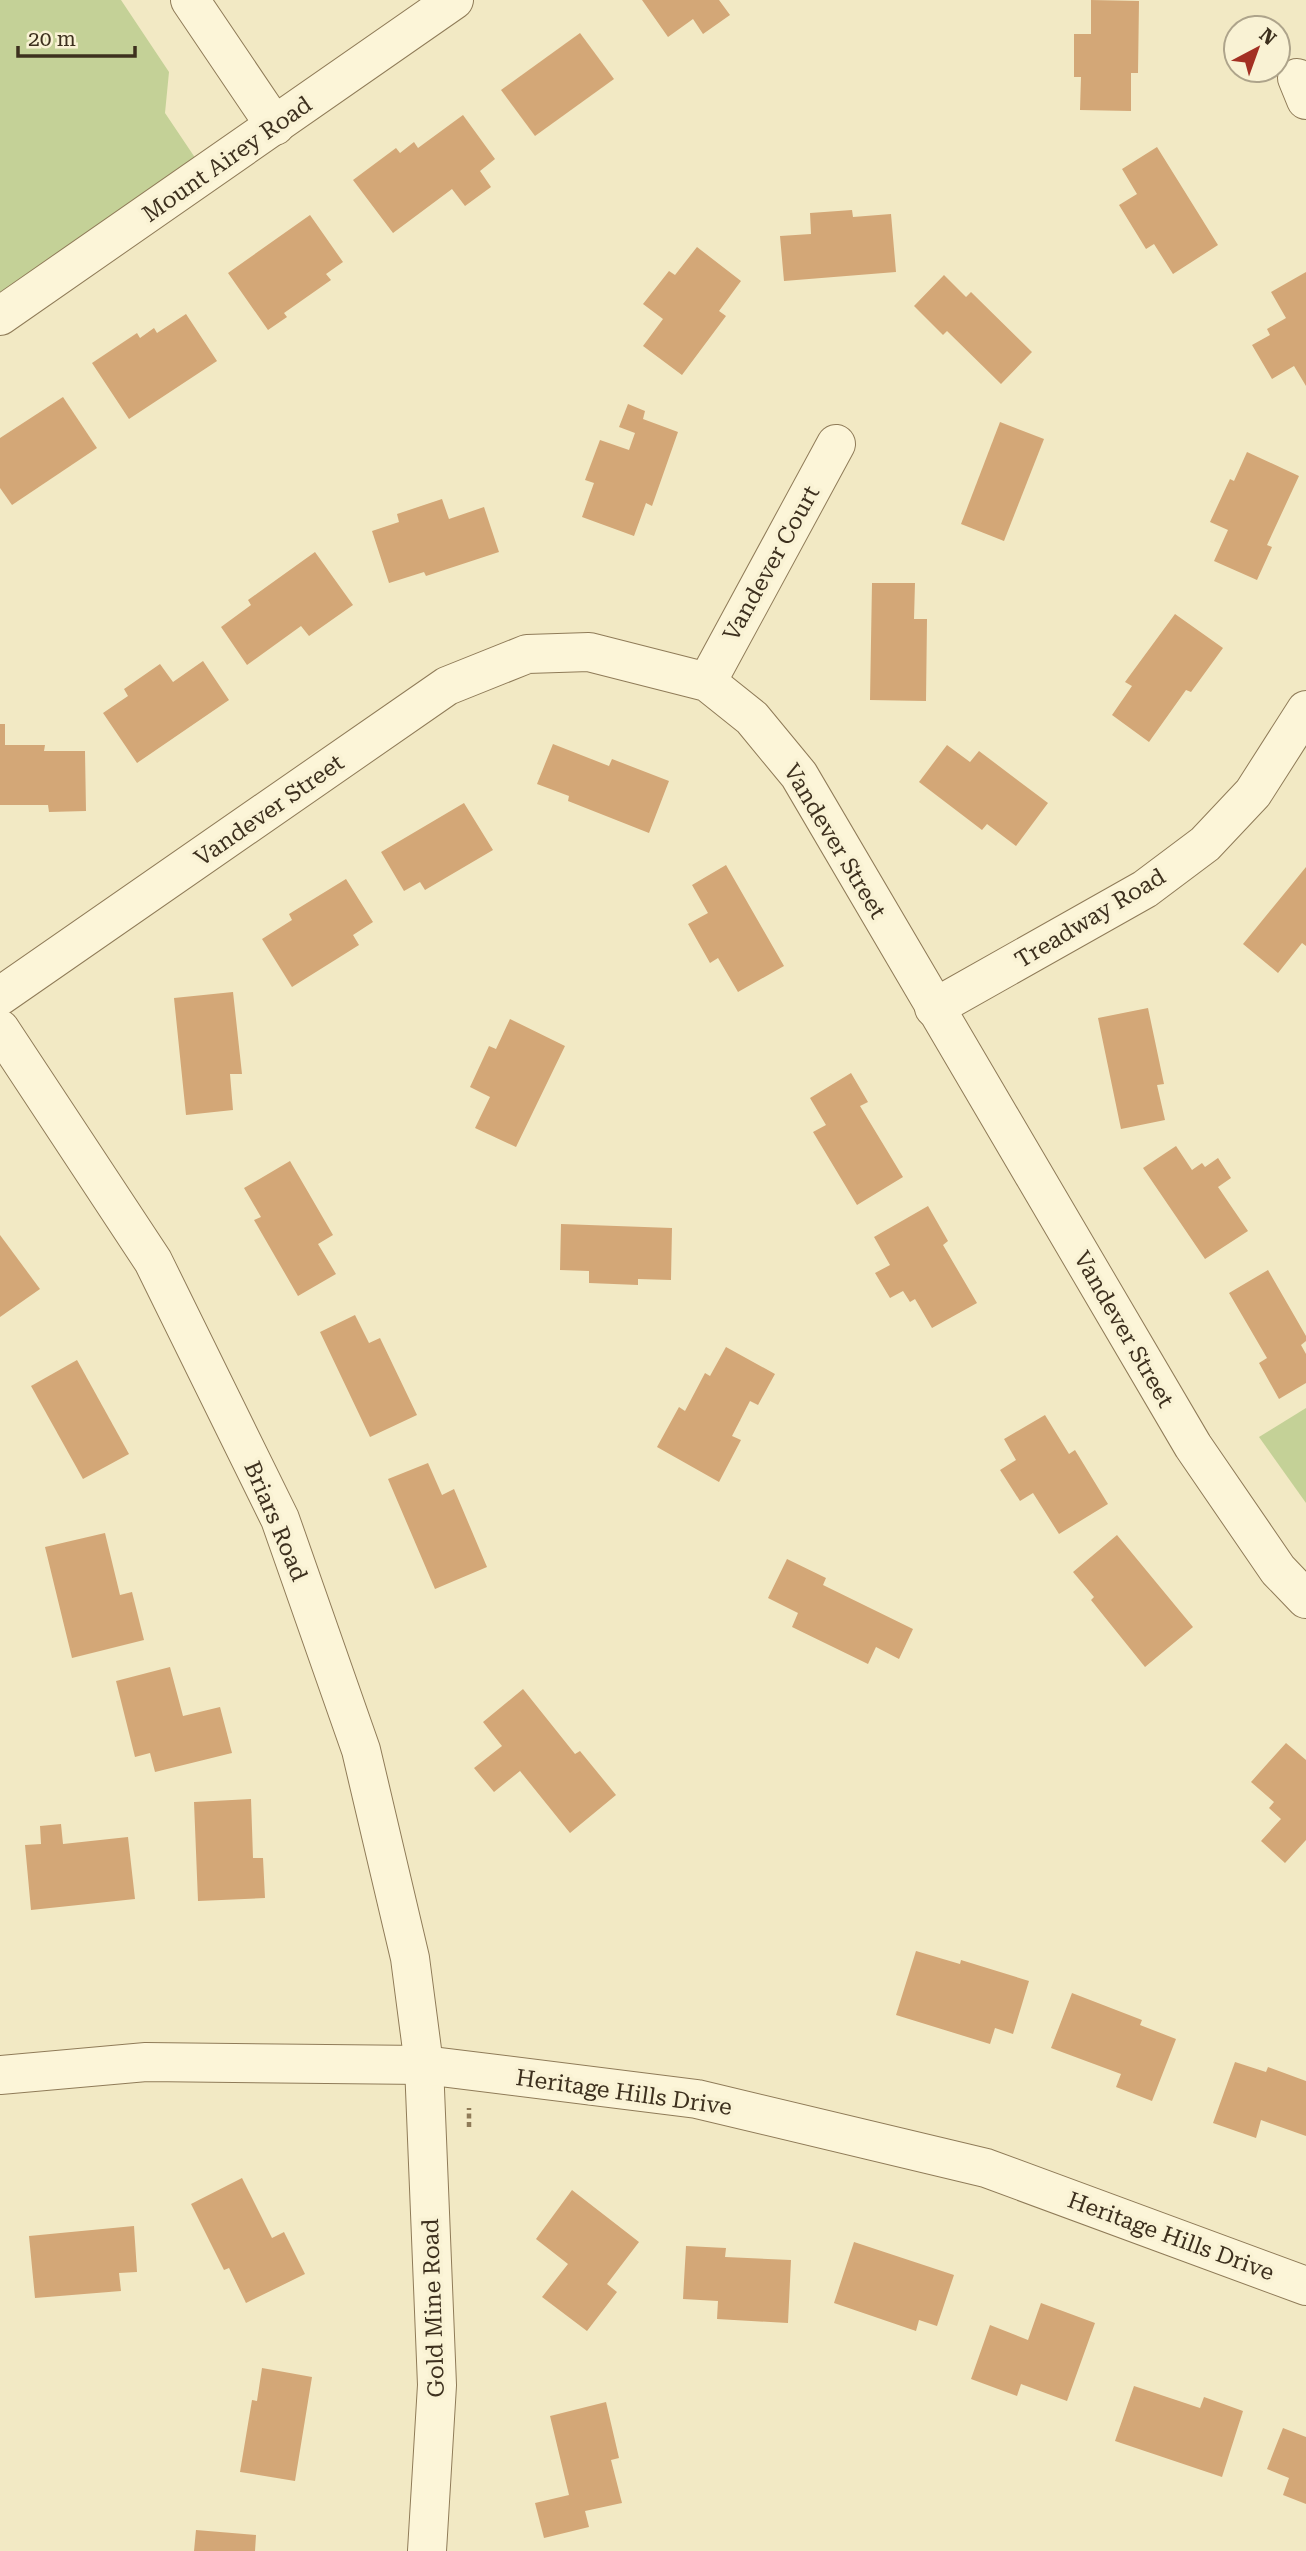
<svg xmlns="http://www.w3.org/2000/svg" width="1306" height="2551" font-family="'Roboto Serif',serif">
<rect width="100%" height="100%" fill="#f2e9c4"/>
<!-- green -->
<g fill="#c4d197">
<polygon points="0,0 121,0 169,72 165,113 206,174 0,316"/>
<polygon points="1306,1408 1306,1503 1259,1437"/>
</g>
<!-- building -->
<g fill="#d3a777">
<polygon points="642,0 719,0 730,15 703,34 693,19 668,37"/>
<polygon points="1091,0 1139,1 1138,73 1131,73 1131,111 1080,110 1081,77 1074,77 1074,34 1091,34"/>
<polygon points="580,33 614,79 535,136 501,90"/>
<polygon points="463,115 495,159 480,171 491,187 465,206 452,189 393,233 353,180 396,148 400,153 414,142 418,148"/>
<polygon points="1157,147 1218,245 1173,274 1154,244 1146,249 1119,205 1137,194 1122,169"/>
<polygon points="852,210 853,217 891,214 896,272 784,281 780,236 811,234 810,213"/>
<polygon points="310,215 343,262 326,274 331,280 284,313 287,317 268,330 228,273"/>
<polygon points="697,247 741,281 719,311 726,316 682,375 643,346 663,319 643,304 669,271 675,275"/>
<polygon points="1306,272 1306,386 1294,366 1272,379 1252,345 1270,335 1267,329 1286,318 1271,292"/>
<polygon points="944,275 966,297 971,292 1032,352 1001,384 947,331 943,335 914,306"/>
<polygon points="186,314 217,361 129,419 92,363 137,333 140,338 154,328 157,333"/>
<polygon points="63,397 97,448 12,505 0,488 0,438"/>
<polygon points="628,404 645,411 643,419 678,432 652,506 646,503 634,536 582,517 594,483 585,480 600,440 629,450 635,433 619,427"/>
<polygon points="1000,422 1044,439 1004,541 961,524"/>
<polygon points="1247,452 1299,476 1267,545 1272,547 1257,580 1214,561 1228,530 1210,522 1230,479 1234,481"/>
<polygon points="442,499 449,519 484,507 499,552 426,576 424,572 389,583 372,531 399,522 397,514"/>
<polygon points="315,552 353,605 309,636 301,626 247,665 221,627 251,605 248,600"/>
<polygon points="872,583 915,583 914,619 927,619 926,701 870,700"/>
<polygon points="1175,614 1223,648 1191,692 1186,690 1149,742 1112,715 1132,686 1125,682"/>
<polygon points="203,661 229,700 137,763 103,713 128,696 124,689 160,664 173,682"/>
<polygon points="0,724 5,724 5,745 45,745 44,751 85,751 86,811 49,812 48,805 0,805"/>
<polygon points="553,744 609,766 612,759 669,781 649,833 568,801 569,796 537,784"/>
<polygon points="947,745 970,762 979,751 1048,803 1016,846 987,824 982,830 919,782"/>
<polygon points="464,803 493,850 425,890 420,882 404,891 381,852"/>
<polygon points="726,865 784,966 738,992 718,958 710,963 688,924 708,913 692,885"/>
<polygon points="1306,867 1306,946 1302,943 1278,973 1243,944"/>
<polygon points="346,879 373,922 353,935 359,945 292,987 262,939 292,920 289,914"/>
<polygon points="233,992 242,1074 230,1074 233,1110 186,1115 174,998"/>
<polygon points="1148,1008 1164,1084 1157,1085 1165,1120 1121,1129 1098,1018"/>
<polygon points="510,1019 565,1046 516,1147 475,1128 490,1097 470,1087 489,1046 496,1049"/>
<polygon points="851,1073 868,1102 860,1106 903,1177 857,1205 813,1132 826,1125 810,1098"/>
<polygon points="1176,1146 1192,1170 1202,1163 1205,1167 1218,1158 1231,1178 1218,1187 1248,1231 1205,1259 1143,1168"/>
<polygon points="290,1161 333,1235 318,1244 336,1274 298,1296 254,1220 261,1217 244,1188"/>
<polygon points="928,1206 948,1241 943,1245 977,1303 932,1328 915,1299 910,1302 903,1291 890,1298 875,1273 890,1265 874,1237"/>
<polygon points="561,1224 672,1228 671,1280 638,1279 638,1285 589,1283 589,1271 560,1270"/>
<polygon points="0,1235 40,1289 0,1317"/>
<polygon points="1268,1270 1306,1336 1306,1341 1301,1345 1306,1354 1306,1383 1279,1399 1259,1363 1267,1358 1229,1293"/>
<polygon points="355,1315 369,1343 380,1338 417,1415 370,1437 320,1332"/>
<polygon points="726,1347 775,1374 758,1405 750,1401 732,1436 741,1440 719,1482 657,1447 679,1407 685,1411 705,1373 710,1376"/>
<polygon points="77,1360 129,1454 83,1479 31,1386"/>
<polygon points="1045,1415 1069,1454 1075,1450 1108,1504 1059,1534 1033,1493 1020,1501 1000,1470 1016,1460 1004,1439"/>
<polygon points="428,1463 442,1495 454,1489 487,1567 435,1589 388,1479"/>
<polygon points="105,1533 120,1595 132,1592 144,1640 72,1658 45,1547"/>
<polygon points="1117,1535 1193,1627 1145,1667 1091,1600 1094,1597 1073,1572"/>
<polygon points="787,1559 826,1578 823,1585 913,1629 899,1659 876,1647 868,1664 792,1627 798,1613 768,1598"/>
<polygon points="170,1667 183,1716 220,1707 232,1753 155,1772 150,1753 135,1757 116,1681"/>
<polygon points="523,1689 575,1754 580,1751 616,1795 570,1833 520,1771 494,1792 474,1768 502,1746 483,1722"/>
<polygon points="1286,1743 1306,1760 1306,1840 1285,1863 1261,1841 1281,1819 1269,1808 1274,1802 1251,1782"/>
<polygon points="251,1799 253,1858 263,1858 265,1898 198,1901 194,1802"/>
<polygon points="61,1824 63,1844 128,1837 135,1899 31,1910 25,1845 41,1844 40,1826"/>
<polygon points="916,1951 960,1964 961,1960 1029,1981 1013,2034 995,2028 990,2044 896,2015"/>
<polygon points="1072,1993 1142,2020 1140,2025 1176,2039 1152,2101 1116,2087 1121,2074 1051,2048"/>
<polygon points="1235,2062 1266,2072 1268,2067 1306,2081 1306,2136 1261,2120 1256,2138 1213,2123"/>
<polygon points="242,2178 272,2238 284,2232 305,2274 246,2303 229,2268 224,2270 191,2204"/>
<polygon points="572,2190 639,2242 607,2284 617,2292 587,2331 542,2297 568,2264 536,2239"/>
<polygon points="134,2226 137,2272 119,2273 121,2291 35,2298 29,2236"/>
<polygon points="854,2242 954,2275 937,2326 919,2320 916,2331 834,2303"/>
<polygon points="686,2246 726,2248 725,2257 791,2260 788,2323 717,2319 718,2301 683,2299"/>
<polygon points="1041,2303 1095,2323 1067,2401 1021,2384 1017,2396 971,2379 990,2325 1028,2340"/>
<polygon points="262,2368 312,2377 295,2481 240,2472 252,2400 257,2401"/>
<polygon points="1134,2386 1200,2408 1204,2397 1243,2411 1222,2477 1115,2441"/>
<polygon points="606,2402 619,2458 611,2460 622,2503 585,2511 589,2527 544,2538 535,2503 569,2495 550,2416"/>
<polygon points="1283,2428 1306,2437 1306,2504 1283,2495 1289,2478 1267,2469"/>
<polygon points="196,2530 256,2535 255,2551 194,2551"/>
</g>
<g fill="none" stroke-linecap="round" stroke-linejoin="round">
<defs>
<g id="minor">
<polyline points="190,0 275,126"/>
<polyline points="1297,78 1306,100"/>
<polyline points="0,316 454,0"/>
<polyline points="707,682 836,444"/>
<polyline points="0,996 447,686 527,654 589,652 707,682 752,718 799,775 1193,1446 1278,1570 1306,1599"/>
<polyline points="934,1008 1145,889 1205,844 1253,793 1306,710"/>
<polyline points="0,1029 153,1261 280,1519 361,1750 410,1958 424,2065 437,2385 427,2551"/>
<polyline points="0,2075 146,2062 424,2065 697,2099 986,2168 1306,2286"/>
</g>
</defs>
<!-- minor casing -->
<use href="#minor" stroke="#8f7b58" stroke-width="40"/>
<!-- path -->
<polyline stroke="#8f7b58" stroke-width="4.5" stroke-dasharray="5 3.5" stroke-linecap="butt" points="469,2127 469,2108"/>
<!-- minor -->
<use href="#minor" stroke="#fcf5d8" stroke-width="38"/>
</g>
<g text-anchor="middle" stroke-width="7" stroke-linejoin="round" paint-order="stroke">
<!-- street labels -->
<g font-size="23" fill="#3d301e" stroke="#f9f2d4">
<text transform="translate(227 159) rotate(-35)" y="8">Mount Airey Road</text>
<text transform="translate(771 563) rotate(-61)" y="8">Vandever Court</text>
<text transform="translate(269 810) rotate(-35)" y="8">Vandever Street</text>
<text transform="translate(835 841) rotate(59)" y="8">Vandever Street</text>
<text transform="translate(1090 918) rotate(-31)" y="8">Treadway Road</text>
<text transform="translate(1124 1329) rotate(60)" y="8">Vandever Street</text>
<text transform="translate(276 1521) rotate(67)" y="8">Briars Road</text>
<text transform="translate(624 2092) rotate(8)" y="8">Heritage Hills Drive</text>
<text transform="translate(1171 2236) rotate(20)" y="8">Heritage Hills Drive</text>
<text transform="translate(433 2308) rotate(-92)" y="8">Gold Mine Road</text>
</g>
</g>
<!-- north arrow -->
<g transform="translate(1257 49) rotate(41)"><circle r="33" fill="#f9f2d4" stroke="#aea48b" stroke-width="2"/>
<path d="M0-5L12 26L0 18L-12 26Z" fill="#a33023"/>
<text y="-10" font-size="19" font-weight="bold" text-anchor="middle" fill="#3d301e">N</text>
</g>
<!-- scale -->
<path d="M18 46v10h117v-10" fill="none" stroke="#3d301e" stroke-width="3.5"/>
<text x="28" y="46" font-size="21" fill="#3d301e" stroke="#f9f2d4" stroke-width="5" paint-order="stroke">20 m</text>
</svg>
